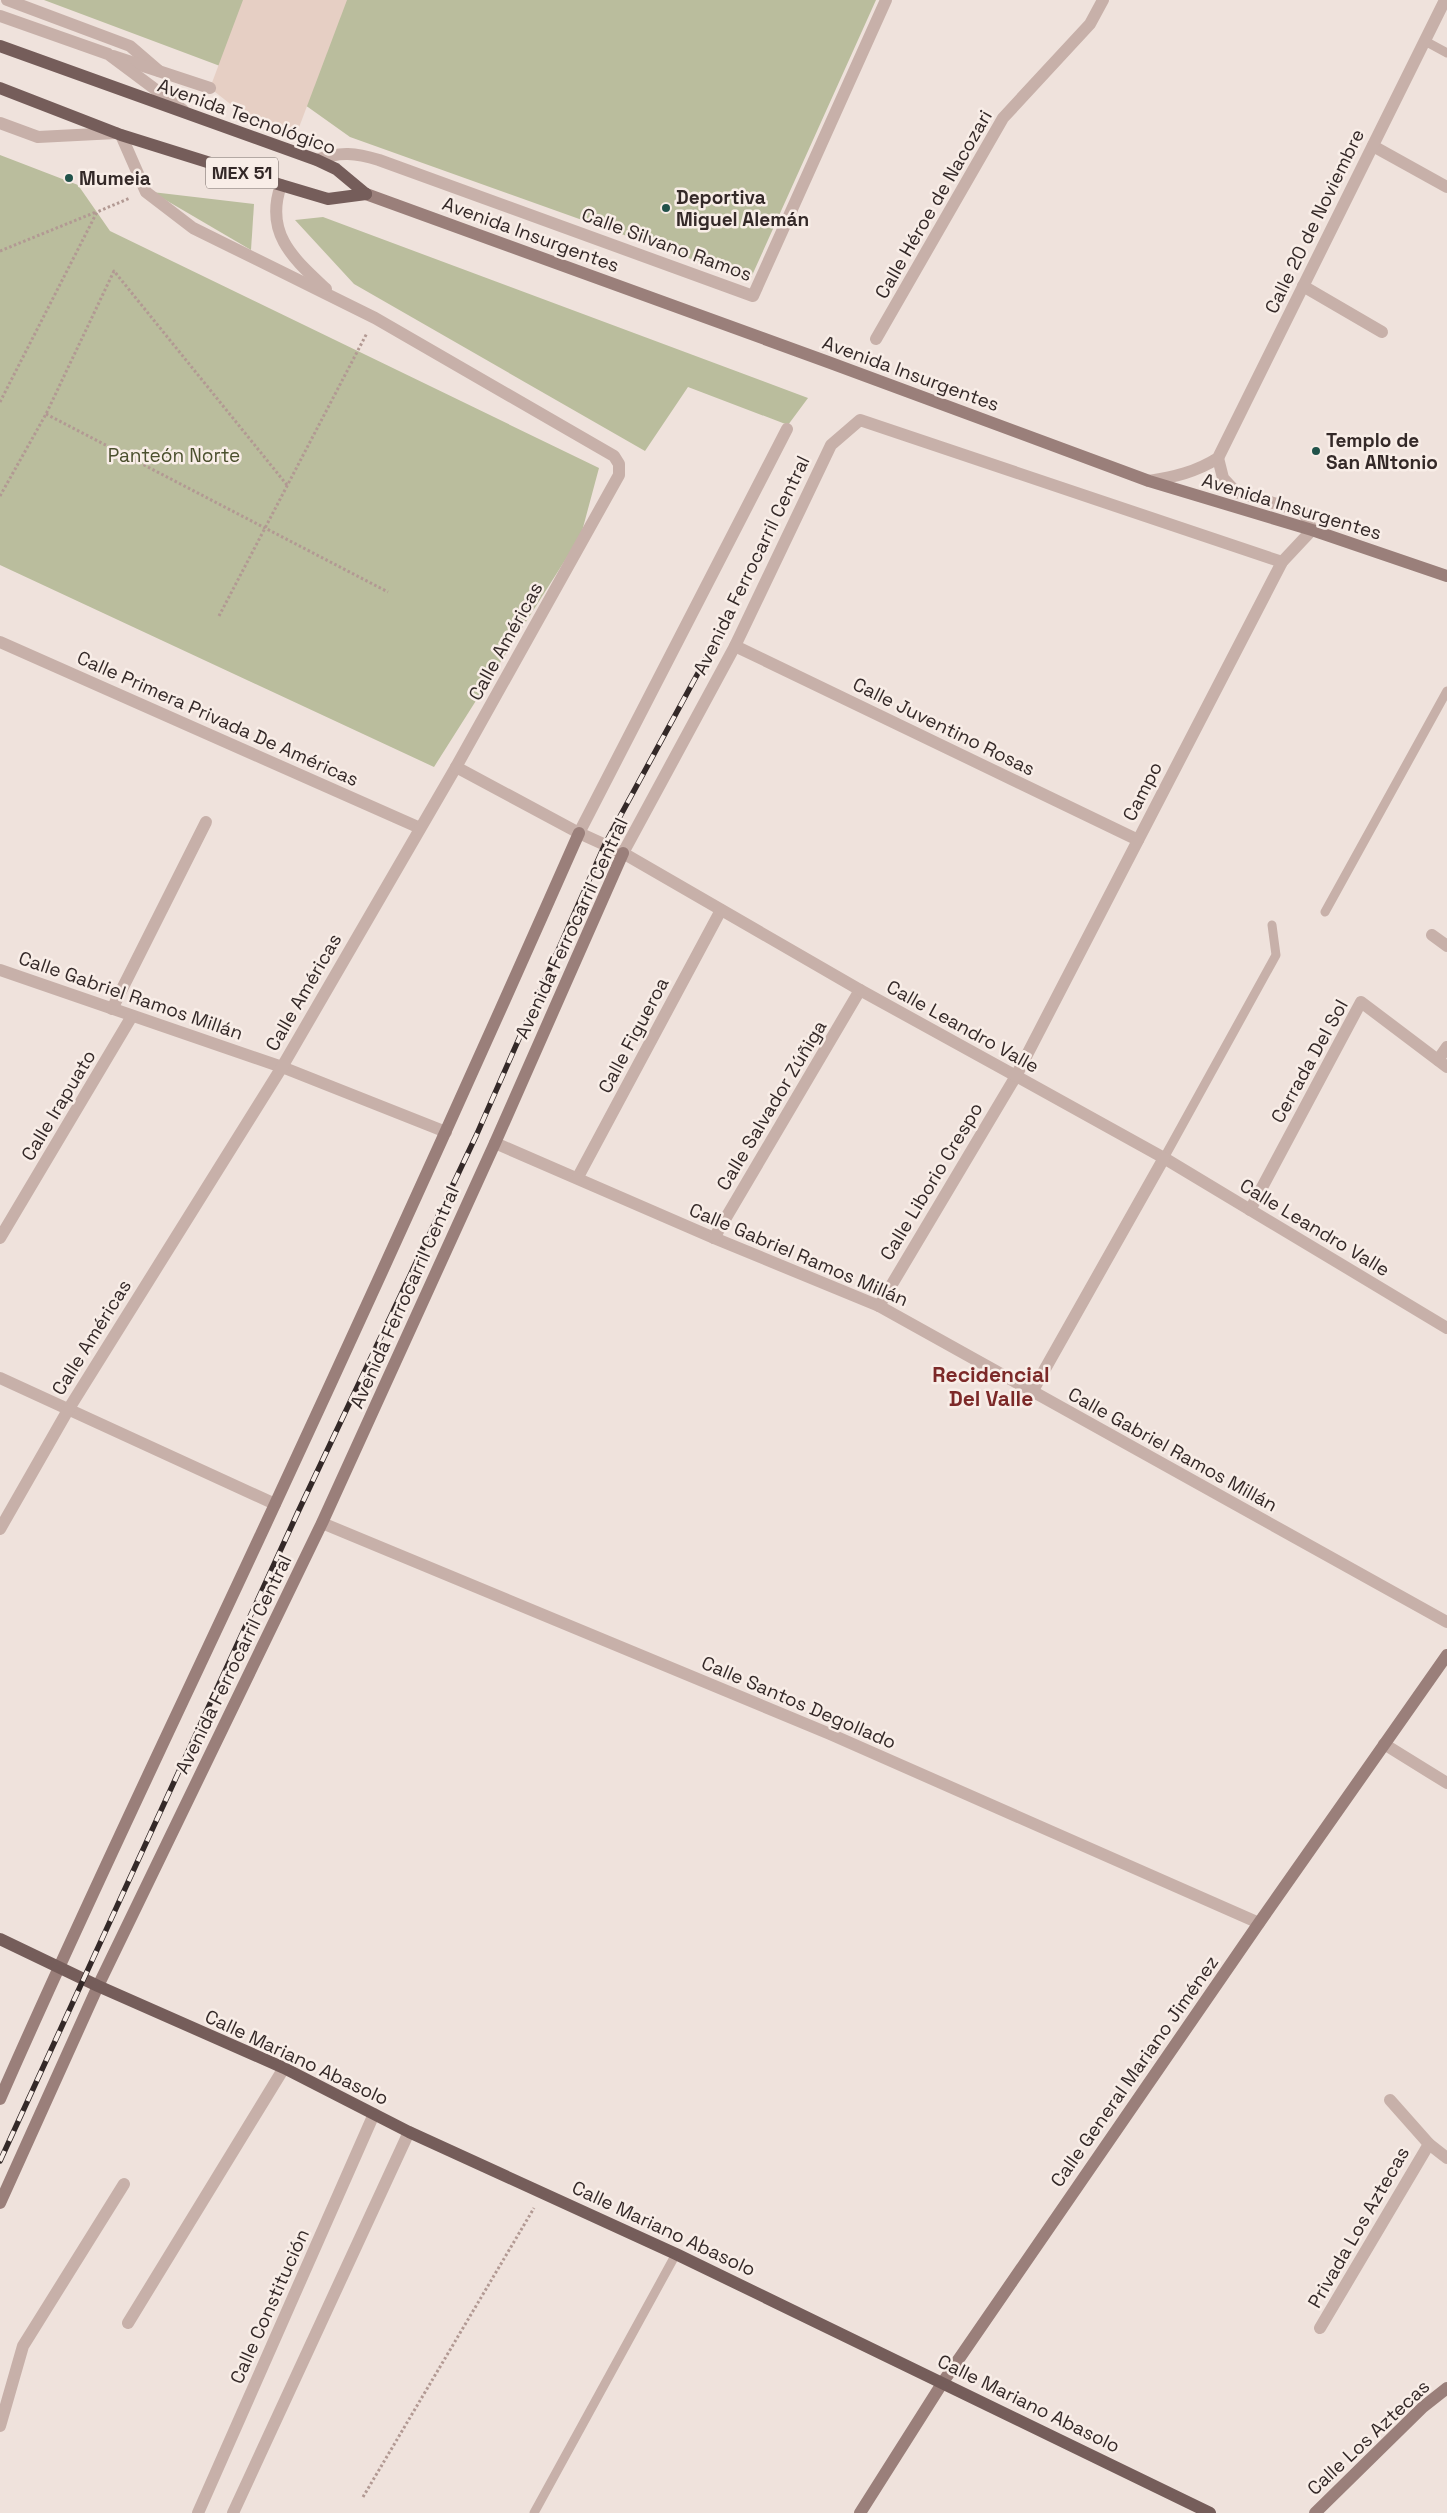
<svg xmlns="http://www.w3.org/2000/svg" width="1447" height="2513" font-family="'Space Grotesk',sans-serif">
<rect width="100%" height="100%" fill="#efe2dc"/>
<!-- green -->
<g fill="#babd9d">
<polygon points="44,0 876,0 750,280 350,137 284,90"/>
<polygon points="0,155 78,185 110,231 599,468 581,535 434,767 0,565"/>
<polygon points="152,192 254,204 251,250"/>
<polygon points="323,217 808,398 788,425 688,387 645,451 354,284 295,220"/>
</g>
<!-- plaza -->
<polygon fill="#e6cfc4" points="243,0 347,0 295,138 248,118 210,88"/>
<g fill="none" stroke-linecap="round" stroke-linejoin="round">
<!-- path -->
<g stroke="#b29993" stroke-width="3" stroke-dasharray="2.5 2.5" stroke-linecap="butt">
<polyline points="0,251 96,212"/>
<polyline points="0,402 97,212 130,198"/>
<polyline points="46,414 388,592"/>
<polyline points="0,496 46,414 114,271 287,485"/>
<polyline points="219,616 367,333"/>
<polyline points="363,2497 534,2208"/>
</g>
<!-- service -->
<g stroke="#c7b0a9" stroke-width="9">
<polyline points="1425,41 1447,53"/>
<polyline points="1325,912 1447,691"/>
<polyline points="1164,1158 1276,955 1272,925"/>
<polyline points="534,2513 676,2254"/>
</g>
<!-- pedestrian -->
<g stroke="#c7b0a9" stroke-width="12">
<polyline points="7,0 130,46 159,71"/>
<polyline points="113,56 210,88"/>
</g>
<!-- minor -->
<g stroke="#c7b0a9" stroke-width="12">
<polyline points="1373,146 1447,187"/>
<path d="M317,160c23,-9 39,-7 62,0l374,136 133,-296"/>
<polyline points="1303,286 1382,332"/>
<polyline points="876,339 1003,118 1090,24 1103,0"/>
<polyline points="0,642 420,828"/>
<polyline points="735,646 1138,840"/>
<polyline points="579,833 787,429"/>
<polyline points="623,853 735,646 831,445 860,420 1282,562"/>
<polyline points="1432,935 1447,946"/>
<polyline points="0,970 282,1067 446,1132"/>
<polyline points="112,1009 206,822"/>
<polyline points="1438,1060 1447,1047"/>
<polyline points="1016,1076 1164,1158 1447,1328"/>
<polyline points="495,1143 714,1238 879,1306 1447,1622"/>
<polyline points="578,1177 721,910"/>
<polyline points="1250,1210 1361,1002 1447,1067"/>
<polyline points="0,1238 132,1016"/>
<polyline points="714,1238 860,990"/>
<polyline points="879,1306 1016,1076 1282,562 1312,530"/>
<polyline points="0,1378 275,1504"/>
<polyline points="1032,1392 1164,1158"/>
<polyline points="322,1523 830,1734 1259,1923"/>
<polyline points="0,1529 68,1410 282,1067 456,767"/>
<polyline points="1384,1744 1447,1783"/>
<polyline points="1390,2100 1429,2144 1447,2158"/>
<polyline points="128,2323 284,2068"/>
<polyline points="1320,2328 1429,2144"/>
<polyline points="0,2426 23,2346 124,2184"/>
<polyline points="198,2513 374,2114"/>
<polyline points="233,2513 409,2132"/>
</g>
<!-- tertiary -->
<g stroke="#c7b0a9" stroke-width="12">
<polyline points="0,16 108,54 183,110"/>
<polyline points="0,123 38,137 116,133"/>
<polyline points="121,135 146,192 193,228 375,318 614,456 619,464 619,475 456,767 579,833 623,853 860,990 1016,1076"/>
<path d="M281,185c-17,49 13,74 45,104"/>
<polyline points="1218,458 1223,478 1236,492 1304,512 1312,530"/>
<path d="M1149,481c25,-4 47,-9 69,-23l227,-458"/>
</g>
<!-- secondary -->
<g stroke="#9a7f7a" stroke-width="12">
<polyline points="366,194 828,362 1149,481 1312,530 1447,576"/>
<path d="M0,2099c88,-201 184,-398 276,-597 103,-222 204,-445 303,-669"/>
<polyline points="0,2203 98,1986 322,1523 495,1143 623,853"/>
<polyline points="860,2513 943,2382 1259,1923 1447,1655"/>
<polyline points="1315,2513 1423,2407 1447,2388"/>
</g>
<!-- primary -->
<g stroke="#755d5a" stroke-width="12">
<polyline points="0,46 317,160 336,169 366,194"/>
<polyline points="0,88 121,135 281,185 328,199 366,194"/>
<polyline points="0,1939 98,1986 284,2068 409,2132 676,2254 1210,2513"/>
</g>
<defs>
<polyline id="rail" points="0,2161 298,1512 476,1136 605,844 722,629"/>
</defs>
<!-- rail casing -->
<use href="#rail" stroke="#342928" stroke-width="5.5"/>
<!-- rail -->
<use href="#rail" stroke="#f8ede7" stroke-width="4" stroke-dasharray="11" stroke-linecap="butt"/>
</g>
<!-- markers -->
<g fill="#21524a" stroke="#f8ede7" stroke-width="2">
<circle cx="69" cy="178" r="5"/>
<circle cx="666" cy="208" r="5"/>
<circle cx="1316" cy="451" r="5"/>
</g>
<g text-anchor="middle" stroke-width="5" stroke-linejoin="round" paint-order="stroke">
<!-- shield labels -->
<rect fill="#f8ede7" stroke="#6f6461" stroke-width="1" x="206" y="157.5" width="72" height="31" rx="4"/>
<g font-size="18" font-weight="bold" fill="#342928">
<text x="242" y="179">MEX 51</text>
</g>
<!-- street labels -->
<g font-size="19" fill="#342928" stroke="#f8ede7">
<text transform="translate(247 116) rotate(20)" y="7">Avenida Tecnológico</text>
<text transform="translate(933 204) rotate(-60)" y="7">Calle Héroe de Nacozari</text>
<text transform="translate(1314 221) rotate(-64)" y="7">Calle 20 de Noviembre</text>
<text transform="translate(531 234) rotate(20)" y="7">Avenida Insurgentes</text>
<text transform="translate(667 244) rotate(20)" y="7">Calle Silvano Ramos</text>
<text transform="translate(911 373) rotate(20)" y="7">Avenida Insurgentes</text>
<text transform="translate(1292 506) rotate(17)" y="7">Avenida Insurgentes</text>
<text transform="translate(751 565) rotate(-64)" y="7">Avenida Ferrocarril Central</text>
<text transform="translate(505 641) rotate(-61)" y="7">Calle Américas</text>
<text transform="translate(218 718) rotate(24)" y="7">Calle Primera Privada De Américas</text>
<text transform="translate(944 726) rotate(26)" y="7">Calle Juventino Rosas</text>
<text transform="translate(1142 791) rotate(-63)" y="7">Campo</text>
<text transform="translate(571 928) rotate(-65)" y="7">Avenida Ferrocarril Central</text>
<text transform="translate(303 992) rotate(-60)" y="7">Calle Américas</text>
<text transform="translate(131 995) rotate(19)" y="7">Calle Gabriel Ramos Millán</text>
<text transform="translate(963 1026) rotate(29)" y="7">Calle Leandro Valle</text>
<text transform="translate(633 1035) rotate(-62)" y="7">Calle Figueroa</text>
<text transform="translate(1309 1061) rotate(-61)" y="7">Cerrada Del Sol</text>
<text transform="translate(58 1105) rotate(-59)" y="7">Calle Irapuato</text>
<text transform="translate(771 1105) rotate(-59)" y="7">Calle Salvador Zúñiga</text>
<text transform="translate(931 1181) rotate(-59)" y="7">Calle Liborio Crespo</text>
<text transform="translate(1315 1227) rotate(31)" y="7">Calle Leandro Valle</text>
<text transform="translate(799 1254) rotate(23)" y="7">Calle Gabriel Ramos Millán</text>
<text transform="translate(404 1297) rotate(-66)" y="7">Avenida Ferrocarril Central</text>
<text transform="translate(91 1337) rotate(-58)" y="7">Calle Américas</text>
<text transform="translate(1173 1449) rotate(29)" y="7">Calle Gabriel Ramos Millán</text>
<text transform="translate(233 1664) rotate(-64)" y="7">Avenida Ferrocarril Central</text>
<text transform="translate(799 1702) rotate(23)" y="7">Calle Santos Degollado</text>
<text transform="translate(297 2057) rotate(25)" y="7">Calle Mariano Abasolo</text>
<text transform="translate(1134 2071) rotate(-55)" y="7">Calle General Mariano Jiménez</text>
<text transform="translate(1358 2227) rotate(-60)" y="7">Privada Los Aztecas</text>
<text transform="translate(664 2228) rotate(25)" y="7">Calle Mariano Abasolo</text>
<text transform="translate(269 2306) rotate(-66)" y="7">Calle Constitución</text>
<text transform="translate(1029 2403) rotate(26)" y="7">Calle Mariano Abasolo</text>
<text transform="translate(1368 2437) rotate(-43)" y="7">Calle Los Aztecas</text>
</g>
<!-- poi labels -->
<g font-size="19" font-weight="bold" fill="#342928" stroke="#f8ede7" text-anchor="start">
<text x="79" y="185">Mumeia</text>
<text x="676" y="204">Deportiva<tspan x="676" dy="22">Miguel Alemán</tspan></text>
<text x="1326" y="447">Templo de<tspan x="1326" dy="22">San ANtonio</tspan></text>
</g>
<!-- park labels -->
<g font-size="19" fill="#4b502e" stroke="#f8ede7">
<text x="174" y="462">Panteón Norte</text>
</g>
<!-- quarter labels -->
<g font-size="21" font-weight="bold" fill="#7c2928" stroke="#f8ede7">
<text x="991" y="1382">Recidencial<tspan x="991" dy="24">Del Valle</tspan></text>
</g>
</g>
</svg>
